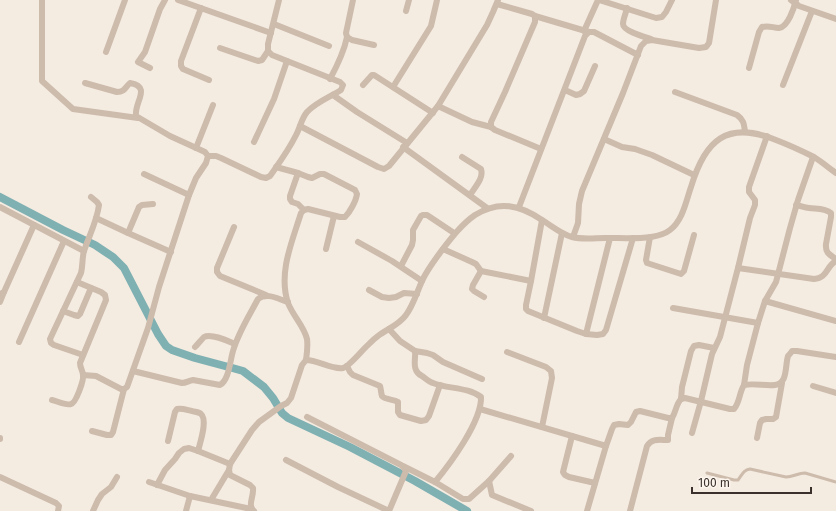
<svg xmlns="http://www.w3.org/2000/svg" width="836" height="511" font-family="'Fira Sans',sans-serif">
<rect width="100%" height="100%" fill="#f4ebe1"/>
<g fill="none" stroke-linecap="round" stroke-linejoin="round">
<!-- canal -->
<polyline stroke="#7fb0b2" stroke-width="8" points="0,197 63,230 95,245 113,257 124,268 158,334 166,346 172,350 195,358 236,369 243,371 264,387 273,398 282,413 288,418 350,447 415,481 467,511"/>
<!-- service -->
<path stroke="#cdbbac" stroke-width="3" d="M707,473l27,7h4c4,-5 5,-10 12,-11l36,8c7,0 12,-4 19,-4l31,9"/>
<!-- minor -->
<g stroke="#cdbbac" stroke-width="6">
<polyline points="42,0 42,81 73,109 138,118"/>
<polyline points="178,0 271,33"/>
<polyline points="353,0 346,33 347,37 352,40 374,45"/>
<polyline points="599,0 656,18 662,17 666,12 672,0"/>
<polyline points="791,0 799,6 836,19"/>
<polyline points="497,4 532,14 535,16 535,22 505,92 491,122 491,127 495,130 541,149"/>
<polyline points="201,8 181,61 181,66 183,69 209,80"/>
<path d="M627,8c-1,5 -4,11 -4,16 0,7 22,13 28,15"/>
<polyline points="406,11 409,0"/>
<polyline points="535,16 589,32"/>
<polyline points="274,24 329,46"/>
<polyline points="584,31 598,0"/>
<polyline points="220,48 258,61 262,60 268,51"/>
<polyline points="106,52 125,0"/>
<polyline points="150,68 138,62 145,52 160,9 165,0"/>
<path d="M749,68l10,-36 3,-5c7,-2 11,1 17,1 9,-1 15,-20 17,-28"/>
<path d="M330,79c7,-13 14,-27 17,-42"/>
<polyline points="363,85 372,75 374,75 433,113"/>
<polyline points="783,85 812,11"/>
<polyline points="393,87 431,26 437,0"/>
<polyline points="565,90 576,95 580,94 584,91 595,66"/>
<path d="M675,92l62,23c7,5 7,9 8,17"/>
<polyline points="333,95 357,112 407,143"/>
<polyline points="438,106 472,122 491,127"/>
<polyline points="300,126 378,167 384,169 389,166 438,106 487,25 493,12 498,0"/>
<polyline points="604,139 622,147 635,149 652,155 694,175"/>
<polyline points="254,142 274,99 287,61"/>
<polyline points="403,147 487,208"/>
<polyline points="196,148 213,105"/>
<path d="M208,156h8l5,2 40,19 5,1 4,-2c9,-13 18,-25 25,-39 5,-8 6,-18 12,-25 9,-10 23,-15 34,-22l2,-5 -3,-3 -68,-27 -4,-4v-7l11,-44"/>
<path d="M462,157l19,12c3,9 -6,18 -11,26"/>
<path d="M276,167l22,6 10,4 4,1 8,-4h4l31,16 2,4c-1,7 -7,18 -12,23h-5l-32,-8 -4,1 -3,3c-9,29 -23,60 -13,90 5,13 16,23 19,36 1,7 0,14 -1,21"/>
<polyline points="298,173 290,196 290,199 292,202 298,204 304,210"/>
<polyline points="144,174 189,195"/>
<path d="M796,205c5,1 9,3 13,3 8,1 16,0 22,5v4l-5,27c-1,9 4,11 10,15"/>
<polyline points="0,207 84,251"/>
<polyline points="519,207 585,36 589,32 594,32 638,55"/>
<polyline points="96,218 128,233 171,252"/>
<polyline points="542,220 531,281 526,305 526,309 528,311 577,331 586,334 597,335 603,334 606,330 633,238"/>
<polyline points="234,227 217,268 217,272 220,276 266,295"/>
<polyline points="128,233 139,207 142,205 153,204"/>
<polyline points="573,237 578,223 579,204 582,191 623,93 641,46 646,41 652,40 699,48 706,47 709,43 716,0"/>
<polyline points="650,237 646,260 647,263 681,274 684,271 694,235"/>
<polyline points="358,242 392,261 422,281"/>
<polyline points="326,249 334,216"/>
<polyline points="443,249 472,262 476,264 481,271 531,281"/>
<polyline points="401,266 412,245 413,240 413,230 421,216 423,215 427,215 454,233"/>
<polyline points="738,268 750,218 755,205 755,200 749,192 749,187 767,136"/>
<polyline points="481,271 473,285 472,289 474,291 484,297"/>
<polyline points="369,290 382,297 389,298 396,297 404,293 417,294"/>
<polyline points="0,294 4,292 34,225"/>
<polyline points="765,301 836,321"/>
<polyline points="0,302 4,292"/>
<polyline points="673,308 758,323"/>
<polyline points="63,311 74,315 78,316 80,314 91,288"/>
<polyline points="544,318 562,233"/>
<path d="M389,329l11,12 15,10c1,6 -2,13 1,19 1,3 4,5 6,6 4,3 7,6 11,7 15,6 35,4 48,14 1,24 -31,67 -46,85"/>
<polyline points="586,334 610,238"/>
<polyline points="19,342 64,241"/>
<path d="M195,347c3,-3 6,-7 9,-10 7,-4 24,4 31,7"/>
<polyline points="415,351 427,353 433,355 443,362 482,379"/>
<polyline points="507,352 546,367 551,371 552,378 542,427"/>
<path d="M83,355l-29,-10 -3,-2 -1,-4 31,-66c2,-8 1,-15 3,-22 5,-15 13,-30 15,-46l-2,-3 -6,-5"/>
<path d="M347,366l3,6 3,3 27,11c1,3 1,7 2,10 3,4 12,3 16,6v10l2,3 21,6 5,-1 3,-4 11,-31"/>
<path d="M133,371l49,12c4,0 6,-2 11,-3l27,5c9,-5 10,-24 13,-34 5,-18 16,-35 25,-52 9,-7 20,0 30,3"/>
<path d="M83,375l13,1 25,13h3l3,-2 21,-59 11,-41 30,-92 7,-17 10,-15 2,-7 -3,-4 -35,-16 -34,-20c-2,-14 16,-29 -6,-33 -5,4 -5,9 -13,9l-32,-9"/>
<polyline points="744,385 747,365 758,323 765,301 776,282 790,228 798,200 813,157"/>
<polyline points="813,386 836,393"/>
<polyline points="681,399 682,387 691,351 694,346 699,345 714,348"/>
<path d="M52,400c5,1 14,6 19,4 5,-1 13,-24 12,-29 0,-4 -3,-7 -3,-12l26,-63 -1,-5 -4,-3 -24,-10"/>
<polyline points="480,409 606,446"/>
<polyline points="307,417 401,465 404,468 406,471 389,511"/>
<polyline points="92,431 107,435 111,435 113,432 124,389"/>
<path d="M692,433l9,-32 11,-47 8,-17 18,-69 76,11c14,-1 12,-13 22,-18"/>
<polyline points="572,436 563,472 565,475 569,477 595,483"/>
<polyline points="757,438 760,423 762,420 766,419 773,419 776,417 782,383"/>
<polyline points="0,439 0,438"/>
<path d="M168,441l7,-29 2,-3c5,-1 10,1 15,2 3,1 7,1 9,3 7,6 -1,29 -3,37"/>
<polyline points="286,460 338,487 389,511"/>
<polyline points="403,466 435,482 463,499 469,499 489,481 511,456"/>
<polyline points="0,477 56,503 59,506 58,511"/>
<polyline points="489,481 492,495 531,511"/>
<polyline points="149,482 190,496 251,509"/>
<polyline points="157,485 165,470 175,459 179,453 184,449 189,448 198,451 230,464"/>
<polyline points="211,500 229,470"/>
<polyline points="93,511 98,500 102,494 111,487 117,477"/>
<polyline points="186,511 190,496"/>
<path d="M254,511c-7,-6 0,-14 -1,-23l-3,-3 -20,-10 -1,-5 1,-6 22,-34 7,-8 22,-16 6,-3 4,-5 11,-33 4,-5c12,0 26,10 37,8 7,-2 19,-18 25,-23 3,-3 7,-7 10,-9 9,-7 21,-11 28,-21 7,-9 11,-23 16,-34 5,-11 13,-21 20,-31 10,-13 20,-26 33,-35 24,-15 45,-10 67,5 10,6 19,14 30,17 11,3 23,1 34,1 15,0 31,1 45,-1 6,-1 14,-3 19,-7 13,-10 16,-29 21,-43 14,-47 36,-67 85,-47 13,5 26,11 38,17 8,5 15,11 22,16"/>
<path d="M587,511l19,-65 6,-17 2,-4 5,-1 9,1 3,-3 5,-10 4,-1 28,7h4c4,-6 4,-14 9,-19l4,-1 45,11h4c6,-7 5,-16 10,-24 10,-2 21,1 31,0 13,-1 10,-20 13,-29 1,-1 3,-3 4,-5h5l39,6"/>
<path d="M630,511l17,-65c5,-8 12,-6 21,-6v-5l4,-17"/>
</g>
</g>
<!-- scale -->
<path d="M692 487v6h119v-6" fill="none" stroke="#3b302b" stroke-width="2"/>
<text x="698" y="487" font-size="12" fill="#3b302b" stroke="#fbf5ee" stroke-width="3" paint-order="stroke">100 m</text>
</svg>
